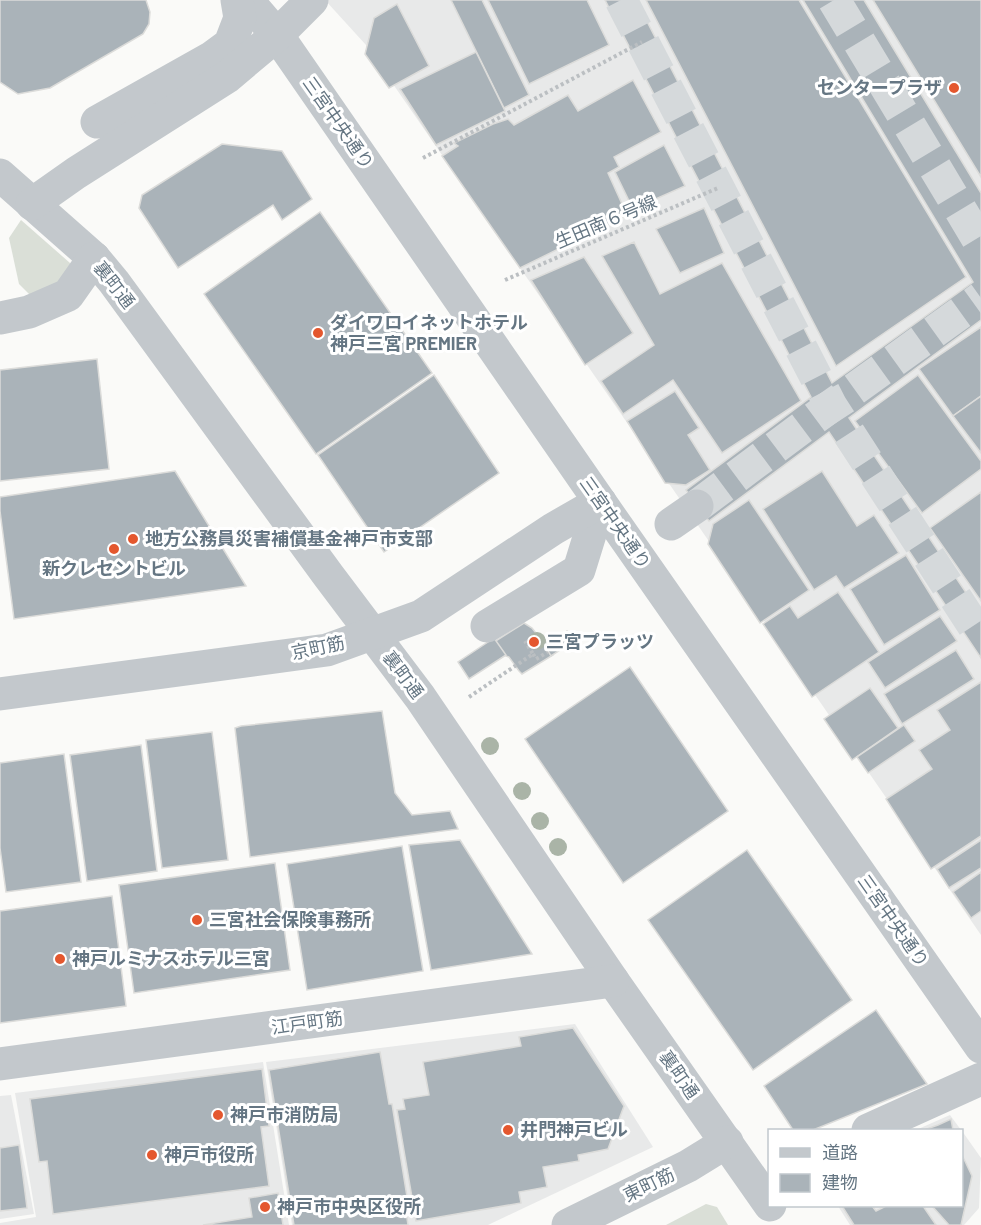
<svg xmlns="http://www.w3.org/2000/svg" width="981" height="1225" font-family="Barlow,'Noto Sans JP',sans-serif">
<rect width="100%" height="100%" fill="#fafaf8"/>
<!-- built -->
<g fill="#e8e9e9">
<polygon points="325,0 981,0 981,935 366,45"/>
<polygon points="575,1024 653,1147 488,1225 292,1225 266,1062"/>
<polygon points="263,1062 289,1225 0,1225 0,1223 36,1217 15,1093"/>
<polygon points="11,1095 34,1214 0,1219 0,1096"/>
<polygon points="950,1115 961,1130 916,1130"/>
<polygon points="962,1131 981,1158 979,1208 964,1225 850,1225 838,1206 962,1206"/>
</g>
<!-- green -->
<g fill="#dadfd7">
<polygon points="21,220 70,263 70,273 35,300 19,284 9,238"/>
<polygon points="706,1204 717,1207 728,1225 666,1225"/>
</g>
<!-- building -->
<g fill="#aab3b9" stroke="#dcdcda" stroke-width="1.5">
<polygon points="0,0 146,0 150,12 149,24 143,34 50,88 18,94 0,82"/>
<polygon points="451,0 482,0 529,95 504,108"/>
<polygon points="488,0 587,0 609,45 529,84"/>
<polygon points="605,0 636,0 832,383 973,282 803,0 864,0 981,193 981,320 849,418 981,615 981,658 829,432 709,521 686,490 811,397"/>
<polygon points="646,0 799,0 966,277 836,366"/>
<polygon points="873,0 981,0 981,177"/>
<polygon points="397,4 429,66 389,88 365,54 374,18"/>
<polygon points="476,52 505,111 436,145 400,89"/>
<polygon points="633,80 661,132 614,157 619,167 608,173 627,215 520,268 442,156 458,146 454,143 493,124 508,119 514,125 568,95 578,111"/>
<polygon points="222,144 282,151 312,199 282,220 273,205 178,268 139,208 142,195"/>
<polygon points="664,145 685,186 633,209 615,172"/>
<polygon points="704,208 724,253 680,273 656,229"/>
<polygon points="320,212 432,373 316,454 204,294"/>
<polygon points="634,242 660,294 722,263 801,401 722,453 673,380 623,414 601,381 654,345 602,256"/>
<polygon points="584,257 633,333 585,365 531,280"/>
<polygon points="981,327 981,396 953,416 919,369"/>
<polygon points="97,359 109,469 0,481 0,370"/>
<polygon points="434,375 499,473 384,552 318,455"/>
<polygon points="918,375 981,461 981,469 922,513 855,421"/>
<polygon points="675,391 699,428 688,435 710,470 686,485 665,483 627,421"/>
<polygon points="981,396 981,453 953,416"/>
<polygon points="175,471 246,586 14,619 0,511 0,497"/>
<polygon points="822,471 857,526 874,515 899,553 844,588 836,576 814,590 763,509"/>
<polygon points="981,492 981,601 930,528"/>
<polygon points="749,500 809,590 760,623 708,544 713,524"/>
<polygon points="906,555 940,610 884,645 850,589"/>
<polygon points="838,592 879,652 812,697 763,624 790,606 798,618"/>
<polygon points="940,616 957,641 885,688 868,662"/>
<polygon points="524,623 532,628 539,637 544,641 549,643 557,643 557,646 553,655 522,674 519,671 509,657 501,654 495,655 494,642"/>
<polygon points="567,631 574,641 551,656 545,646"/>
<polygon points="494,638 506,655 469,679 458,662"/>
<polygon points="956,650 974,679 902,724 884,694"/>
<polygon points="630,667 728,811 623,883 525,739"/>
<polygon points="981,682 981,836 931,869 886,799 932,769 919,750 950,730 937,710"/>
<polygon points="870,688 898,728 852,760 824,719"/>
<polygon points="382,711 395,793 412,815 450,811 458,829 250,857 235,728 241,726"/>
<polygon points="904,725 915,741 868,773 857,757"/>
<polygon points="212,732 228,860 162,868 146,740"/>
<polygon points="141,745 157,871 87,881 70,755"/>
<polygon points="64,754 81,882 6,892 0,848 0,763"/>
<polygon points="460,840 532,954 431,970 409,845"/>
<polygon points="981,840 981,868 949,888 937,869"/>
<polygon points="402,846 423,971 307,990 287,864"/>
<polygon points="747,850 852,1000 753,1070 648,920"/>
<polygon points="275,863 290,970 134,993 119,885"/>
<polygon points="981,872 981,911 971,918 953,892"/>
<polygon points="112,896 126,1006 0,1023 0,911"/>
<polygon points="876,1010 927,1084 813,1130 793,1130 764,1086"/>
<polygon points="573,1028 624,1106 608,1149 578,1155 579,1161 543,1167 547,1187 519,1192 521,1203 416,1221 397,1110 405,1109 403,1099 429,1095 423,1062 521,1046 519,1037"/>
<polygon points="380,1052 389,1104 392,1104 408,1203 405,1204 408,1225 294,1225 269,1070"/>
<polygon points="262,1069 269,1126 261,1127 269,1186 53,1214 47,1161 39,1162 30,1099"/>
<polygon points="951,1119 953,1130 924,1130 938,1125"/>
<polygon points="19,1145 27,1208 0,1211 0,1148"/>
<polygon points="963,1157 972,1176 961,1225 949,1225 932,1206 962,1206 962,1159"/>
<polygon points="278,1193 283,1225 203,1225 252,1217 249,1198"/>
<polygon points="842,1206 872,1206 876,1211 886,1206 923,1206 936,1225 854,1225"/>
</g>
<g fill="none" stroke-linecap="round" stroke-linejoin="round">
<!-- minor-tunnel -->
<g stroke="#d5d9db" stroke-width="33" stroke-dasharray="33 16" stroke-linecap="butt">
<polyline points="621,0 831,406 981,637"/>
<polyline points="834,0 981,244"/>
<polyline points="697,506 831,406 981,298"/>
</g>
<!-- path -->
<g stroke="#bbbfc2" stroke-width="4" stroke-dasharray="3 3" stroke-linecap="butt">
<polyline points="423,158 642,42"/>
<polyline points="505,280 718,188"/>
<polyline points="533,654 536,659 548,652"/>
<polyline points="469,697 533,654 525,641"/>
</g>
<!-- minor -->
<g stroke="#c3c8cc" stroke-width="33">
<polyline points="247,0 277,35 600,502 981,1047"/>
<polyline points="97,122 211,58 230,44 240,18 237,0"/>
<polyline points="0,175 94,258 114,282 328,575 420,697 613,981 770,1205"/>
<polyline points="32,204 76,173 227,77 277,35 312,0"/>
<polyline points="0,318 29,312 68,295 94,258"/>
<polyline points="671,524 697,506"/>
<polyline points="487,626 579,570 600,502"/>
<polyline points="0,694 327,650 421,616 553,529 600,502"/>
<polyline points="0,1064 613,981"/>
<polyline points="868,1130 981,1079"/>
<polyline points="568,1225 688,1166 727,1142"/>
</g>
</g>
<!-- trees -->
<g fill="#aab4a7">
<circle cx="537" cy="641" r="9"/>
<circle cx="490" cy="746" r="9"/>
<circle cx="522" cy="791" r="9"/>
<circle cx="540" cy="821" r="9"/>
<circle cx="558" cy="847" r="9"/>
</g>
<!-- markers -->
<g fill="#e4572e" stroke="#fff" stroke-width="2">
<circle cx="954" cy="88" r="6"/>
<circle cx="318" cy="333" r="6"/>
<circle cx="133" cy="539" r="6"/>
<circle cx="114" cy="549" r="6"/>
<circle cx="534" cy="642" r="6"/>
<circle cx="197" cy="920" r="6"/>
<circle cx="60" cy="959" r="6"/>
<circle cx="218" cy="1115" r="6"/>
<circle cx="508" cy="1130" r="6"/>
<circle cx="152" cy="1155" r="6"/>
<circle cx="265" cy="1207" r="6"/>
</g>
<g text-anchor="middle" stroke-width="6" stroke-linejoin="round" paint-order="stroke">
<!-- poi labels -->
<g font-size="18" font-weight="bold" fill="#657683" stroke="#fff" text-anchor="start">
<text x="942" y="94" text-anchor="end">センタープラザ</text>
<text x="330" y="329">ダイワロイネットホテル<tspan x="330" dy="21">神戸三宮 PREMIER</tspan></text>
<text x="145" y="545">地方公務員災害補償基金神戸市支部</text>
<text x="114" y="575" text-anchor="middle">新クレセントビル</text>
<text x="546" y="648">三宮プラッツ</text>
<text x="209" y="926">三宮社会保険事務所</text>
<text x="72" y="965">神戸ルミナスホテル三宮</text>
<text x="230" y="1121">神戸市消防局</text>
<text x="520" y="1136">井門神戸ビル</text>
<text x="164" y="1161">神戸市役所</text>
<text x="277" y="1213">神戸市中央区役所</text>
</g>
<!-- street labels -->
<g font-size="18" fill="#657683" stroke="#fff">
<text transform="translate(338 123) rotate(55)" y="6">三宮中央通り</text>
<text transform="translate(606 222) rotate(-23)" y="6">生田南６号線</text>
<text transform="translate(114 285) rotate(52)" y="6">裏町通</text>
<text transform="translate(615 523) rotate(55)" y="6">三宮中央通り</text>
<text transform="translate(318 648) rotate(-12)" y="6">京町筋</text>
<text transform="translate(403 675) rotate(53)" y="6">裏町通</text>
<text transform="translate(893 921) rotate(55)" y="6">三宮中央通り</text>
<text transform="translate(307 1023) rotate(-8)" y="6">江戸町筋</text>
<text transform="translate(679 1075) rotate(55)" y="6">裏町通</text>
<text transform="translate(649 1185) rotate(-26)" y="6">東町筋</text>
</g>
</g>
<!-- legend -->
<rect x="768" y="1129" width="195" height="78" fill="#ffffff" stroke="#c1c8cd" stroke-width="1.5"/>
<rect x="780" y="1148" width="30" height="9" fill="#c3c8cc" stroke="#c1c8cd" stroke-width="1.5"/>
<text x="822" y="1159" font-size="18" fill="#657683">道路</text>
<rect x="780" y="1174" width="30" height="18" fill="#aab3b9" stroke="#c1c8cd" stroke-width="1.5"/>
<text x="822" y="1189" font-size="18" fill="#657683">建物</text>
</svg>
